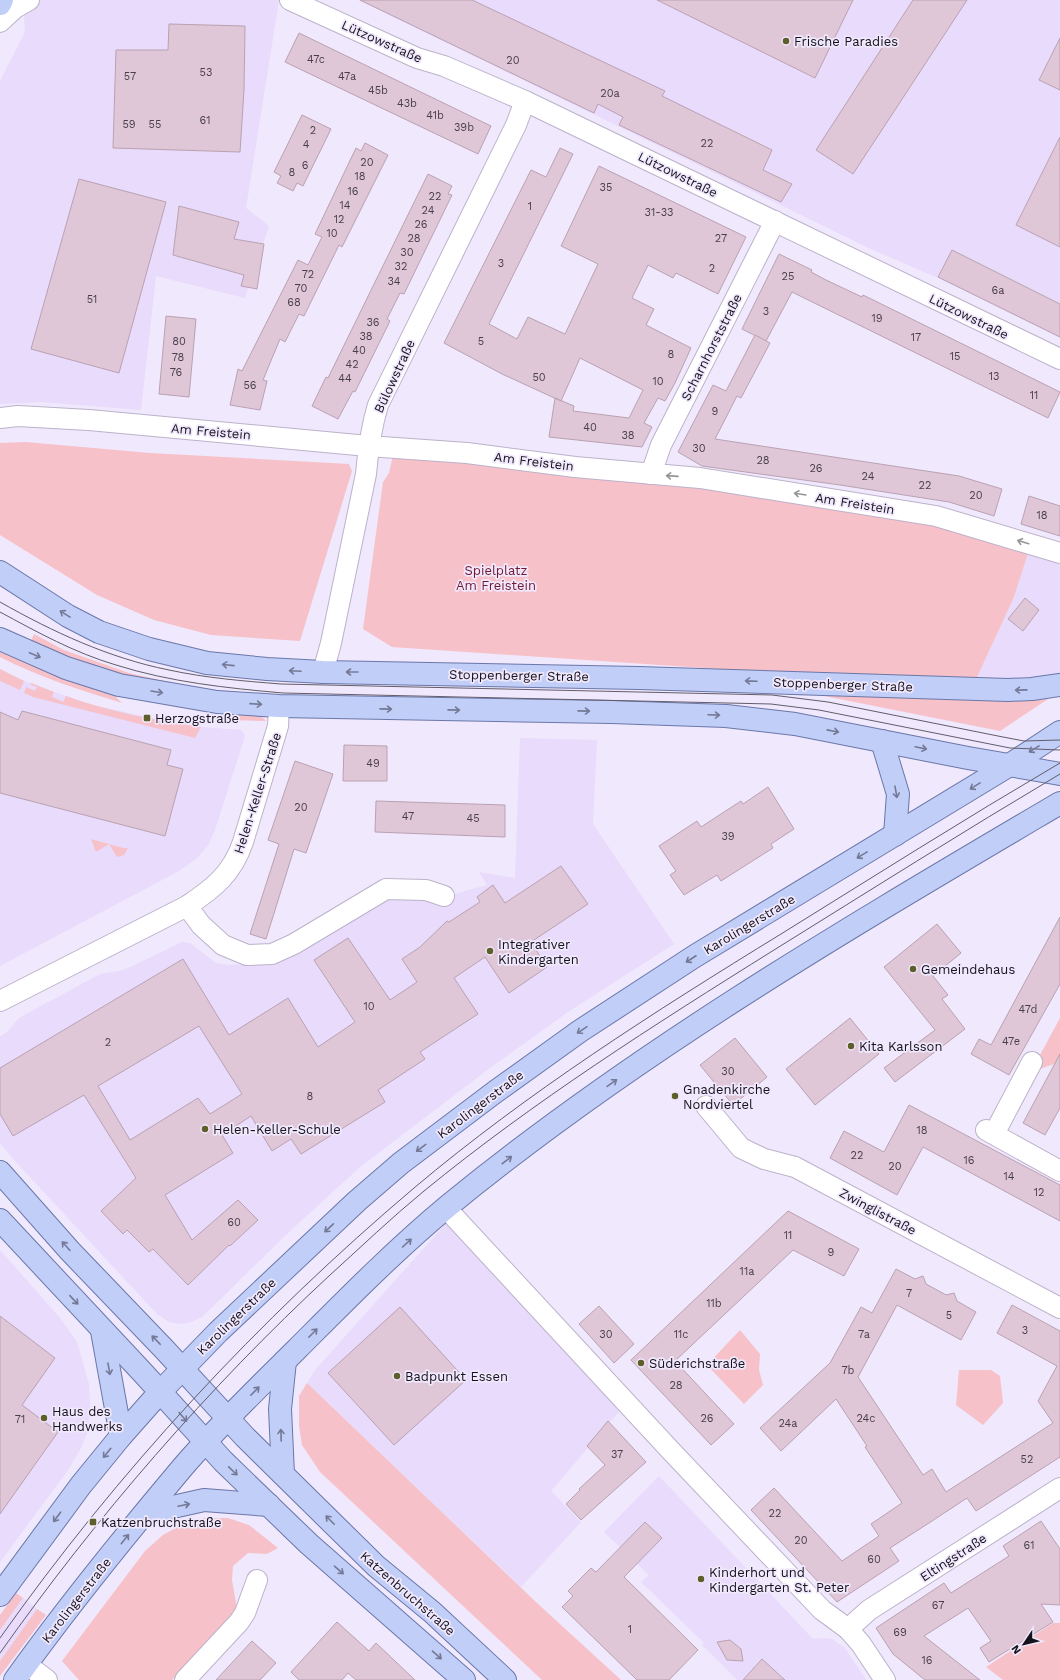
<svg xmlns="http://www.w3.org/2000/svg" width="1060" height="1680" font-family="'Work Sans',sans-serif">
<rect width="100%" height="100%" fill="#f0e8fd"/>
<!-- built -->
<g fill="#e8dbfb">
<polygon points="23,0 279,0 246,208 269,226 245,298 156,276 141,410 42,402 0,404 0,81 25,32"/>
<polygon points="358,0 1060,0 1060,338 938,278 871,249"/>
<polygon points="1030,547 1060,556 1060,682 973,686 1014,597"/>
<polygon points="0,669 19,679 88,704 170,722 201,727 241,730 245,736 215,830 208,845 196,859 179,871 0,966"/>
<polygon points="520,738 597,740 593,824 674,944 568,1012 490,1068 360,1167 289,1232 202,1317 191,1322 181,1324 169,1322 157,1314 16,1162 0,1143 0,1036 7,1032 19,1018 100,974 124,970 182,942 190,943 216,963 228,965 250,964 387,894 448,896 487,885 479,872 515,878"/>
<polygon points="449,1220 623,1407 551,1491 581,1522 521,1587 307,1383 316,1369"/>
<polygon points="0,1250 60,1318 77,1342 89,1384 90,1405 88,1431 81,1448 68,1470 0,1562"/>
<polygon points="659,1476 813,1639 823,1638 832,1639 844,1647 866,1680 737,1680 702,1645 704,1643 641,1582 649,1575 604,1532"/>
<polygon points="23,1598 37,1609 0,1661 0,1630"/>
</g>
<!-- green -->
<g fill="#f6c1c8">
<polygon points="26,442 150,453 349,464 352,471 300,641 211,635 154,620 97,595 0,535 0,443"/>
<polygon points="394,451 471,456 935,519 1030,547 1014,597 973,686 392,647 363,629 383,482 389,473"/>
<polygon points="34,634 64,650 129,673 186,686 115,674 81,663 30,643"/>
<path d="M0,651l55,25 58,18 9,9c-42,-13 -83,-26 -122,-46z"/>
<polygon points="0,669 24,681 20,690 0,681"/>
<path d="M31,683l23,9 -2,5 11,5 3,-6c44,16 89,24 135,31l-6,11 -162,-41 -9,-4 2,-6 9,4 2,-4 -6,-2z"/>
<polygon points="819,695 995,701 1048,699 1000,731"/>
<path d="M233,714c11,0 26,-3 33,7l-36,-1z"/>
<polygon points="91,839 123,848 128,848 124,855 117,857 109,844 96,852"/>
<polygon points="1060,1018 1060,1067 1054,1064 1040,1069 1040,1055"/>
<polygon points="740,1330 760,1354 759,1370 763,1385 744,1404 707,1365"/>
<polygon points="959,1370 991,1370 1000,1376 1003,1403 983,1425 956,1405"/>
<polygon points="307,1383 537,1603 621,1680 542,1680 320,1472 302,1445 299,1426 299,1396"/>
<polygon points="203,1518 228,1518 249,1525 278,1548 267,1554 248,1553 233,1566 232,1580 237,1609 172,1680 79,1680 62,1661 145,1551 163,1535 179,1526"/>
<polygon points="16,1593 23,1598 0,1630 0,1615"/>
<polygon points="37,1609 46,1615 0,1676 0,1661"/>
<polygon points="1053,1623 1060,1623 1060,1680 1003,1680 986,1667"/>
</g>
<!-- building -->
<g fill="#e0c7d8" stroke="#b9a1b2" fill-rule="evenodd">
<polygon points="360,0 472,0 665,91 662,96 772,150 763,170 792,184 781,202 619,125 623,117 598,104 594,113"/>
<polygon points="657,0 853,0 815,78"/>
<polygon points="913,0 967,0 853,174 816,150"/>
<polygon points="169,24 245,26 244,90 240,152 113,148 116,50 168,50"/>
<polygon points="299,33 491,126 478,154 285,62"/>
<polygon points="1060,38 1060,90 1039,80"/>
<polygon points="302,115 331,129 303,186 297,183 293,191 277,183 281,176 274,172"/>
<polygon points="1060,137 1060,247 1016,225"/>
<polygon points="365,143 388,155 342,247 339,245 304,316 299,314 285,342 280,339 263,380 267,381 260,410 230,405 238,369 242,371 298,260 308,265 322,237 315,234 356,148 361,151"/>
<polygon points="560,148 573,154 489,324 517,339 528,317 565,334 598,264 561,246 599,166 746,237 718,294 676,273 673,278 648,265 632,298 654,309 646,325 691,348 675,383 665,401 658,398 644,423 652,427 642,447 549,437 555,398 574,406 573,411 629,418 643,390 580,358 561,401 502,374 444,343 531,170 546,177"/>
<polygon points="428,174 452,186 448,194 452,195 404,294 400,293 387,319 390,321 355,392 353,391 338,419 312,406 326,377 328,378"/>
<polygon points="79,179 166,202 119,373 31,349"/>
<polygon points="179,206 239,222 234,239 264,244 257,289 241,286 244,275 173,255"/>
<polygon points="952,250 1060,304 1060,337 938,277"/>
<polygon points="779,254 812,270 811,272 826,280 862,297 863,295 1060,392 1048,418 792,292 766,341 742,329"/>
<polygon points="166,316 196,319 189,397 159,394"/>
<polygon points="755,335 770,343 741,398 737,396 715,439 959,476 1002,489 994,516 949,502 840,485 702,466 678,452 713,385 726,391"/>
<polygon points="1029,496 1060,506 1060,536 1021,524"/>
<polygon points="1025,598 1039,610 1023,631 1008,619"/>
<polygon points="22,711 171,750 167,765 183,769 165,836 0,793 0,712 18,720"/>
<polygon points="344,745 387,746 387,781 343,781"/>
<polygon points="295,761 333,774 306,853 294,849 266,939 250,934 279,844 268,840"/>
<polygon points="768,787 794,829 771,844 773,848 721,881 717,875 684,895 670,875 676,871 659,846 697,821 701,827 741,801 743,804"/>
<polygon points="376,801 505,805 505,837 375,832"/>
<path d="M561,866l27,38 -57,38 16,25 -38,26 -24,-36 -31,21 24,36 -58,38 5,7 -47,31 7,12 -84,52 -10,-15 -19,12 -21,-35 -29,19 11,18 -68,42 27,45 46,-40 20,20 -28,26 -1,-1 -41,40 -35,-36 -4,3 -22,-22 -4,4 -22,-23 35,-33 -52,-83 -71,41 -13,-22v-46l183,-109 46,76 59,-37 30,49 37,-25 -41,-62 34,-22 42,62 27,-18 -15,-23 18,-12 27,-26 2,1 31,-20 -3,-5 16,-12 12,18zM199,1026l43,68 -32,20 -12,-16 -68,42 -32,-54z"/>
<polygon points="1060,917 1060,984 1009,1075 971,1054 979,1039 991,1045"/>
<polygon points="937,924 961,953 933,976 948,995 942,999 965,1029 895,1082 884,1068 935,1030 884,967"/>
<polygon points="850,1018 879,1054 815,1105 786,1069"/>
<polygon points="735,1038 767,1077 733,1105 700,1065"/>
<polygon points="1060,1054 1060,1108 1045,1135 1023,1123"/>
<polygon points="909,1105 1060,1185 1060,1221 923,1147 897,1195 830,1158 844,1131 884,1152"/>
<polygon points="788,1211 859,1249 844,1276 793,1250 675,1361 734,1424 711,1445 631,1360"/>
<polygon points="896,1269 915,1279 923,1276 926,1284 946,1295 954,1293 957,1301 976,1312 961,1340 897,1305 858,1377 923,1475 932,1469 946,1492 1053,1423 1038,1401 1057,1366 997,1333 1012,1305 1060,1331 1060,1457 976,1511 967,1498 929,1523 890,1548 899,1561 837,1602 751,1510 774,1488 842,1561 879,1536 871,1524 902,1503 865,1447 867,1446 836,1399 781,1451 760,1428 830,1363 861,1307 872,1313"/>
<polygon points="599,1306 634,1344 614,1363 579,1324"/>
<polygon points="400,1307 466,1380 394,1445 328,1373"/>
<polygon points="0,1316 55,1358 22,1405 58,1432 0,1514"/>
<polygon points="608,1421 646,1462 581,1520 566,1504 580,1490 579,1489 605,1465 587,1446"/>
<polygon points="1041,1521 1060,1549 1060,1605 1041,1604 1053,1622 989,1662 980,1648 991,1641 968,1608 924,1636 980,1680 925,1680 893,1654 876,1628 944,1583 951,1593 1009,1556 1003,1546"/>
<polygon points="645,1522 662,1538 624,1577 698,1650 669,1680 637,1680 562,1607 573,1596 568,1591 591,1568 596,1572"/>
<polygon points="337,1622 369,1651 376,1643 415,1680 356,1680 348,1673 342,1680 299,1680 291,1672"/>
<polygon points="730,1640 741,1649 743,1661 727,1660 717,1642"/>
<polygon points="252,1641 276,1663 260,1680 216,1680"/>
<polygon points="762,1659 785,1680 743,1680"/>
</g>
<g fill="none" stroke-linecap="round" stroke-linejoin="round">
<defs>
<g id="minor">
<polyline points="290,0 417,58 444,66 525,101 1060,359"/>
<polyline points="0,22 15,8 29,0"/>
<polyline points="0,418 18,416 89,420 368,446 467,453 575,467 700,478 936,516 1060,553"/>
<polyline points="651,474 661,445 775,221"/>
<path d="M323,672l8,-29 35,-169c2,-24 5,-46 12,-69l138,-280 9,-24"/>
<polyline points="187,906 201,925 223,945 247,955 272,954 294,944 386,889 426,890 444,896"/>
<path d="M0,1001l187,-95c27,-18 45,-32 56,-64l35,-116 1,-20"/>
<polyline points="706,1106 741,1148 764,1159 795,1167 1060,1308"/>
<polyline points="986,1130 1060,1171"/>
<polyline points="994,1134 1032,1062"/>
<polyline points="446,1208 672,1452 822,1610 848,1629 861,1644 885,1680"/>
<polyline points="848,1629 869,1610 1060,1488"/>
<polyline points="26,1664 47,1680"/>
<polyline points="185,1680 239,1622 245,1613 257,1580"/>
</g>
<g id="major">
<polyline points="0,4 2,0"/>
<polyline points="0,572 68,616 99,632 149,649 207,663 267,669 323,672 639,678 1008,690 1032,689 1060,685"/>
<polyline points="0,639 66,668 119,685 217,702 279,706 611,712 726,716 795,724 968,758 1060,774"/>
<polyline points="882,741 898,794 895,835"/>
<polyline points="0,1172 70,1251 165,1350 245,1437 376,1566 432,1612 505,1680"/>
<polyline points="0,1220 144,1374 223,1461 309,1544 464,1680"/>
<polyline points="102,1331 121,1436"/>
<polyline points="283,1474 280,1409 285,1361"/>
<polyline points="146,1513 204,1500 269,1505"/>
<polyline points="0,1595 81,1485 121,1436 160,1392 218,1332 357,1201 401,1163 495,1092 580,1031 695,956 1008,766 1060,732"/>
<path d="M15,1680c52,-73 109,-143 167,-212 36,-42 76,-80 115,-119 49,-49 98,-99 151,-143 189,-155 402,-279 612,-403"/>
</g>
</defs>
<!-- minor casing -->
<use href="#minor" stroke="#bcb2ca" stroke-width="22"/>
<!-- major casing -->
<use href="#major" stroke="#6a77a8" stroke-width="24"/>
<!-- minor -->
<use href="#minor" stroke="#fff" stroke-width="20"/>
<!-- major -->
<use href="#major" stroke="#c1cef8" stroke-width="22"/>
<!-- tram -->
<g stroke="#625d6a" stroke-width="1">
<path d="M0,602c53,30 109,56 169,68 37,8 74,11 112,14l491,11 56,7 175,35 21,4 36,-1"/>
<path d="M0,612c37,20 75,41 116,53 54,17 110,23 167,28l488,11 48,6 191,38 50,2"/>
<path d="M0,1638c118,-167 258,-318 414,-450 114,-96 240,-176 367,-254 92,-57 185,-116 279,-171"/>
<path d="M0,1653c97,-137 207,-264 330,-378 31,-28 61,-57 94,-84 110,-90 230,-166 350,-241 95,-59 190,-119 286,-176"/>
</g>
</g>
<!-- one-way arrows -->
<defs><path id="oneway-shaft" d="M-6 0H5M1.5-3L5.5 0L1.5 3" fill="none" stroke-width="1.6" stroke-linecap="round" stroke-linejoin="round"/></defs>
<g stroke="#969498">
<use href="#oneway-shaft" transform="translate(672 476) rotate(-176)"/>
<use href="#oneway-shaft" transform="translate(800 494) rotate(-171)"/>
<use href="#oneway-shaft" transform="translate(1023 542) rotate(-163)"/>
</g>
<g stroke="#747995">
<use href="#oneway-shaft" transform="translate(65 614) rotate(-148)"/>
<use href="#oneway-shaft" transform="translate(35 655) rotate(23)"/>
<use href="#oneway-shaft" transform="translate(228 665) rotate(-174)"/>
<use href="#oneway-shaft" transform="translate(295 671) rotate(-177)"/>
<use href="#oneway-shaft" transform="translate(352 672) rotate(-180)"/>
<use href="#oneway-shaft" transform="translate(751 681) rotate(-178)"/>
<use href="#oneway-shaft" transform="translate(1021 690) rotate(179)"/>
<use href="#oneway-shaft" transform="translate(157 692) rotate(9)"/>
<use href="#oneway-shaft" transform="translate(256 704) rotate(4)"/>
<use href="#oneway-shaft" transform="translate(386 709) rotate(1)"/>
<use href="#oneway-shaft" transform="translate(454 710) rotate(1)"/>
<use href="#oneway-shaft" transform="translate(584 711) rotate(1)"/>
<use href="#oneway-shaft" transform="translate(714 715) rotate(2)"/>
<use href="#oneway-shaft" transform="translate(833 731) rotate(11)"/>
<use href="#oneway-shaft" transform="translate(921 748) rotate(12)"/>
<use href="#oneway-shaft" transform="translate(1034 749) rotate(148)"/>
<use href="#oneway-shaft" transform="translate(975 786) rotate(148)"/>
<use href="#oneway-shaft" transform="translate(896 792) rotate(80)"/>
<use href="#oneway-shaft" transform="translate(862 855) rotate(149)"/>
<use href="#oneway-shaft" transform="translate(691 959) rotate(147)"/>
<use href="#oneway-shaft" transform="translate(582 1030) rotate(146)"/>
<use href="#oneway-shaft" transform="translate(612 1083) rotate(-35)"/>
<use href="#oneway-shaft" transform="translate(421 1148) rotate(143)"/>
<use href="#oneway-shaft" transform="translate(507 1160) rotate(-38)"/>
<use href="#oneway-shaft" transform="translate(329 1228) rotate(137)"/>
<use href="#oneway-shaft" transform="translate(407 1243) rotate(-42)"/>
<use href="#oneway-shaft" transform="translate(66 1246) rotate(-132)"/>
<use href="#oneway-shaft" transform="translate(74 1300) rotate(47)"/>
<use href="#oneway-shaft" transform="translate(313 1333) rotate(-45)"/>
<use href="#oneway-shaft" transform="translate(156 1340) rotate(-134)"/>
<use href="#oneway-shaft" transform="translate(109 1369) rotate(80)"/>
<use href="#oneway-shaft" transform="translate(255 1391) rotate(-45)"/>
<use href="#oneway-shaft" transform="translate(183 1417) rotate(49)"/>
<use href="#oneway-shaft" transform="translate(281 1435) rotate(-92)"/>
<use href="#oneway-shaft" transform="translate(107 1453) rotate(129)"/>
<use href="#oneway-shaft" transform="translate(233 1471) rotate(44)"/>
<use href="#oneway-shaft" transform="translate(184 1505) rotate(-12)"/>
<use href="#oneway-shaft" transform="translate(57 1517) rotate(127)"/>
<use href="#oneway-shaft" transform="translate(330 1520) rotate(-135)"/>
<use href="#oneway-shaft" transform="translate(125 1539) rotate(-51)"/>
<use href="#oneway-shaft" transform="translate(339 1570) rotate(41)"/>
<use href="#oneway-shaft" transform="translate(437 1655) rotate(41)"/>
</g>
<!-- markers -->
<g fill="#5e5e2b" stroke="#f0e8fd" stroke-width="1.5">
<circle cx="786" cy="41" r="4"/>
<rect x="143" y="714" width="8" height="8" rx="2"/>
<circle cx="490" cy="951" r="4"/>
<circle cx="913" cy="969" r="4"/>
<circle cx="851" cy="1046" r="4"/>
<circle cx="675" cy="1096" r="4"/>
<circle cx="205" cy="1129" r="4"/>
<circle cx="641" cy="1363" r="4"/>
<circle cx="397" cy="1376" r="4"/>
<circle cx="44" cy="1418" r="4"/>
<rect x="89" y="1518" width="8" height="8" rx="2"/>
<circle cx="701" cy="1579" r="4"/>
</g>
<g text-anchor="middle" stroke-width="3.5" stroke-linejoin="round" paint-order="stroke">
<!-- number labels -->
<g font-size="11" fill="#483f4a">
<text x="316" y="63">47c</text>
<text x="513" y="64">20</text>
<text x="206" y="76">53</text>
<text x="130" y="80">57</text>
<text x="347" y="80">47a</text>
<text x="378" y="94">45b</text>
<text x="610" y="97">20a</text>
<text x="407" y="107">43b</text>
<text x="435" y="119">41b</text>
<text x="205" y="124">61</text>
<text x="129" y="128">59</text>
<text x="155" y="128">55</text>
<text x="464" y="131">39b</text>
<text x="313" y="134">2</text>
<text x="707" y="147">22</text>
<text x="306" y="148">4</text>
<text x="367" y="166">20</text>
<text x="305" y="169">6</text>
<text x="292" y="176">8</text>
<text x="360" y="180">18</text>
<text x="606" y="191">35</text>
<text x="353" y="195">16</text>
<text x="435" y="200">22</text>
<text x="345" y="209">14</text>
<text x="530" y="210">1</text>
<text x="428" y="214">24</text>
<text x="659" y="216">31-33</text>
<text x="339" y="223">12</text>
<text x="421" y="228">26</text>
<text x="332" y="237">10</text>
<text x="414" y="242">28</text>
<text x="721" y="242">27</text>
<text x="407" y="256">30</text>
<text x="501" y="267">3</text>
<text x="401" y="270">32</text>
<text x="712" y="272">2</text>
<text x="308" y="278">72</text>
<text x="788" y="280">25</text>
<text x="394" y="285">34</text>
<text x="301" y="292">70</text>
<text x="998" y="294">6a</text>
<text x="92" y="303">51</text>
<text x="294" y="306">68</text>
<text x="766" y="315">3</text>
<text x="877" y="322">19</text>
<text x="373" y="326">36</text>
<text x="366" y="340">38</text>
<text x="916" y="341">17</text>
<text x="179" y="345">80</text>
<text x="481" y="345">5</text>
<text x="359" y="354">40</text>
<text x="671" y="358">8</text>
<text x="955" y="360">15</text>
<text x="178" y="361">78</text>
<text x="352" y="368">42</text>
<text x="176" y="376">76</text>
<text x="994" y="380">13</text>
<text x="539" y="381">50</text>
<text x="345" y="382">44</text>
<text x="658" y="385">10</text>
<text x="250" y="389">56</text>
<text x="1034" y="399">11</text>
<text x="715" y="415">9</text>
<text x="590" y="431">40</text>
<text x="628" y="439">38</text>
<text x="699" y="452">30</text>
<text x="763" y="464">28</text>
<text x="816" y="472">26</text>
<text x="868" y="480">24</text>
<text x="925" y="489">22</text>
<text x="976" y="499">20</text>
<text x="1042" y="519">18</text>
<text x="373" y="767">49</text>
<text x="301" y="811">20</text>
<text x="408" y="820">47</text>
<text x="473" y="822">45</text>
<text x="728" y="840">39</text>
<text x="369" y="1010">10</text>
<text x="1028" y="1013">47d</text>
<text x="1011" y="1045">47e</text>
<text x="108" y="1046">2</text>
<text x="728" y="1075">30</text>
<text x="310" y="1100">8</text>
<text x="922" y="1134">18</text>
<text x="857" y="1159">22</text>
<text x="969" y="1164">16</text>
<text x="895" y="1170">20</text>
<text x="1009" y="1180">14</text>
<text x="1039" y="1196">12</text>
<text x="234" y="1226">60</text>
<text x="788" y="1239">11</text>
<text x="831" y="1256">9</text>
<text x="747" y="1275">11a</text>
<text x="909" y="1297">7</text>
<text x="714" y="1307">11b</text>
<text x="949" y="1319">5</text>
<text x="1025" y="1334">3</text>
<text x="606" y="1338">30</text>
<text x="681" y="1338">11c</text>
<text x="864" y="1338">7a</text>
<text x="848" y="1374">7b</text>
<text x="676" y="1389">28</text>
<text x="707" y="1422">26</text>
<text x="866" y="1422">24c</text>
<text x="20" y="1423">71</text>
<text x="788" y="1427">24a</text>
<text x="617" y="1458">37</text>
<text x="1027" y="1463">52</text>
<text x="775" y="1517">22</text>
<text x="801" y="1544">20</text>
<text x="1029" y="1549">61</text>
<text x="874" y="1563">60</text>
<text x="938" y="1609">67</text>
<text x="630" y="1633">1</text>
<text x="900" y="1636">69</text>
<text x="927" y="1664">16</text>
</g>
<!-- street labels -->
<g font-size="13" fill="#16121b" stroke="#f0e8fd">
<text transform="translate(382 41) rotate(24)" y="5">Lützowstraße</text>
<text transform="translate(678 174) rotate(26)" y="5">Lützowstraße</text>
<text transform="translate(969 316) rotate(26)" y="5">Lützowstraße</text>
<text transform="translate(711 347) rotate(-63)" y="5">Scharnhorststraße</text>
<text transform="translate(394 376) rotate(-65)" y="5">Bülowstraße</text>
<text transform="translate(211 431) rotate(5)" y="5">Am Freistein</text>
<text transform="translate(534 461) rotate(7)" y="5">Am Freistein</text>
<text transform="translate(855 503) rotate(9)" y="5">Am Freistein</text>
<text transform="translate(519 675) rotate(1)" y="5">Stoppenberger Straße</text>
<text transform="translate(843 684) rotate(2)" y="5">Stoppenberger Straße</text>
<text transform="translate(257 793) rotate(-72)" y="5">Helen-Keller-Straße</text>
<text transform="translate(749 924) rotate(-31)" y="5">Karolingerstraße</text>
<text transform="translate(480 1104) rotate(-37)" y="5">Karolingerstraße</text>
<text transform="translate(878 1211) rotate(28)" y="5">Zwinglistraße</text>
<text transform="translate(236 1316) rotate(-44)" y="5">Karolingerstraße</text>
<text transform="translate(953 1557) rotate(-33)" y="5">Eltingstraße</text>
<text transform="translate(408 1593) rotate(41)" y="5">Katzenbruchstraße</text>
<text transform="translate(76 1600) rotate(-52)" y="5">Karolingerstraße</text>
</g>
<!-- poi labels -->
<g font-size="13" fill="#16121b" stroke="#f0e8fd" text-anchor="start">
<text x="794" y="46">Frische Paradies</text>
<text x="155" y="723">Herzogstraße</text>
<text x="498" y="949">Integrativer<tspan x="498" dy="15">Kindergarten</tspan></text>
<text x="921" y="974">Gemeindehaus</text>
<text x="859" y="1051">Kita Karlsson</text>
<text x="683" y="1094">Gnadenkirche<tspan x="683" dy="15">Nordviertel</tspan></text>
<text x="213" y="1134">Helen-Keller-Schule</text>
<text x="649" y="1368">Süderichstraße</text>
<text x="405" y="1381">Badpunkt Essen</text>
<text x="52" y="1416">Haus des<tspan x="52" dy="15">Handwerks</tspan></text>
<text x="101" y="1527">Katzenbruchstraße</text>
<text x="709" y="1577">Kinderhort und<tspan x="709" dy="15">Kindergarten St. Peter</tspan></text>
</g>
<!-- park labels -->
<g font-size="13" fill="#721931" stroke="#f0e8fd">
<text x="496" y="575">Spielplatz<tspan x="496" dy="15">Am Freistein</tspan></text>
</g>
</g>
<!-- north arrow -->
<g transform="translate(1024 1644) rotate(235)" stroke="#f0e8fd" stroke-width="3" paint-order="stroke">
<path d="M0-3L7 15L0 10L-7 15Z" fill="#16121b"/>
<text y="-6" font-size="11" font-weight="bold" text-anchor="middle" fill="#16121b">N</text>
</g>
</svg>
